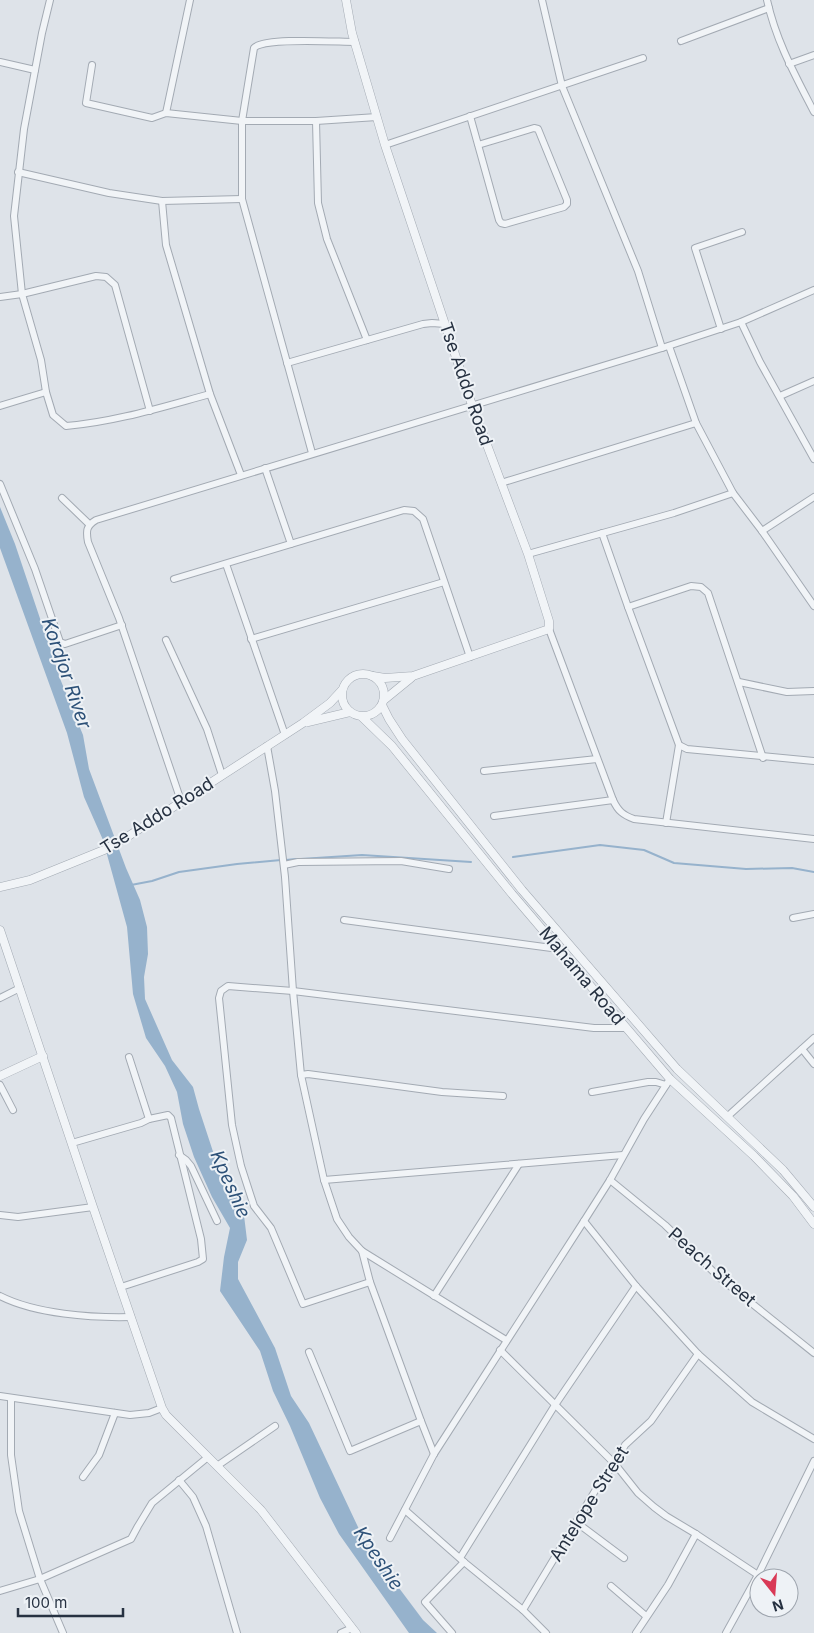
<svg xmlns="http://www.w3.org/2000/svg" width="814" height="1633" font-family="Inter,sans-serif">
<rect width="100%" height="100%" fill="#dee3e9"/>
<!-- water -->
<polygon fill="#96b2cc" points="0,507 15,544 61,681 83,735 89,769 126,868 140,900 147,927 148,954 144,977 145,999 172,1060 193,1087 199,1109 223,1182 235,1190 242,1199 247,1240 238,1262 238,1279 275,1348 291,1396 309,1423 366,1544 423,1620 437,1633 409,1633 339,1534 320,1498 290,1426 273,1391 260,1351 220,1291 224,1257 230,1228 212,1197 194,1157 183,1124 177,1092 165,1066 146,1038 133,994 127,927 103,840 84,797 67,733 0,548"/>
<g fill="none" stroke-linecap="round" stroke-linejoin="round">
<!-- stream -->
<g stroke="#96b2cc" stroke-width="2">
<polyline points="513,857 600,845 644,850 674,863 746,869 792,868 814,872"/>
<polyline points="301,859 362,855 471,862"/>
<polyline points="286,860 296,859"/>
<polyline points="131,885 152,881 179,872 237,864 281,860"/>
</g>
<defs>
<g id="minor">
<path d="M50,0l-8,33 -18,96 -10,87 8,78 19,66 5,32 7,23 13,11c49,-4 96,-19 144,-32"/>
<polyline points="542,0 562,86 638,271 662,348"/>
<path d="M767,0c9,41 28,75 47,112"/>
<polyline points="681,41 769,8"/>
<polyline points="0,62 35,70"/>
<polyline points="789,64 814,55"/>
<polyline points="92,65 86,103 152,118 166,113 242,121 316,121 377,117"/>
<polyline points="166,113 190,0"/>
<polyline points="470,116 499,220 501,223 505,224 564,207 567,204 567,200 538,129 534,128 478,145"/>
<polyline points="316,121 318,203 327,239 367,340"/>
<polyline points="385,145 643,58"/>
<polyline points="18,172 109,193 162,201 242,199"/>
<polyline points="162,201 166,245 210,394 241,475"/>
<polyline points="0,297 22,294 96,276 106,277 115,285 150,411"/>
<polyline points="741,322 760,362 814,459"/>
<polyline points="721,329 695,248 742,232"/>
<polyline points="669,346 696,423 733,493 762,531 814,606"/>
<polyline points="287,363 423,324 432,323 445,324"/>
<polyline points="780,396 814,381"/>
<polyline points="0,406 46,392"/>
<path d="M312,453l-70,-254v-78l12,-73c10,-11 82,-6 101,-6"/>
<polyline points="265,468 291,544"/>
<polyline points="501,483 696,423"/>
<polyline points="0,484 35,569 60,642 65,644 122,625"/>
<polyline points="62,498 89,524"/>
<polyline points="762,531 814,497"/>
<polyline points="602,533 628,607 679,745 687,749 814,761"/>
<polyline points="528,554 674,513 733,493"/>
<polyline points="226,564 285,735"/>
<polyline points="174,579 404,510 414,511 423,519 470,657"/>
<polyline points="628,607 691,586 701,587 708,593 763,758"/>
<path d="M549,629l64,171c5,11 10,15 21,19l180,20"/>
<polyline points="251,639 444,582"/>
<polyline points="166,640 207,729 222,775"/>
<polyline points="739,682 787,692 814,691"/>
<polyline points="267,746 275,791 285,877 293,991 301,1075 324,1180 337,1219 349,1237 362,1251 370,1282 421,1421 434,1454"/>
<polyline points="484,771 597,759"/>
<path d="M181,801l-62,-183 -31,-76c-2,-11 -2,-16 8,-22l566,-172 79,-26 73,-32"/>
<polyline points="494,816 613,800"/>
<polyline points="666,823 679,745"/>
<polyline points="284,865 298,862 401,861 449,869"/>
<polyline points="793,918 814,914"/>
<polyline points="344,920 559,949"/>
<polyline points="0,998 20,988"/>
<polyline points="802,1049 814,1064"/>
<polyline points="129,1057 149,1119"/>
<polyline points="301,1075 308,1074 442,1092 503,1096"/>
<polyline points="0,1085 13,1110"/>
<polyline points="592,1092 648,1082 656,1082 666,1085"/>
<polyline points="728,1116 814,1038"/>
<polyline points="72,1143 141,1123 149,1119 168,1115 171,1118 201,1239 203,1259 198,1262 121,1287"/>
<polyline points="179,1155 186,1160 191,1166 217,1221"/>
<polyline points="324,1180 623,1155"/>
<polyline points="610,1180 665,1225 720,1278 814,1353"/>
<polyline points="0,1215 18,1217 93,1207"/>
<polyline points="584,1221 636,1286 698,1354 752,1402 814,1439"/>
<polyline points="362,1251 506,1340"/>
<polyline points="370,1282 303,1304 271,1228 254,1206 241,1166 232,1125 219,998 221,991 228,986 293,991 594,1028 626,1028"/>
<path d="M0,1296c35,18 92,22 131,21"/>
<polyline points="434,1296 519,1164"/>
<polyline points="500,1350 615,1464 638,1493 654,1507 666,1516 696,1534 758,1575"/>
<polyline points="309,1352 350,1451 421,1421"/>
<polyline points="0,1396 130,1415 149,1413 162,1408"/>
<polyline points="11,1398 11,1455 19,1511 40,1579 63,1633"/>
<polyline points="217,1466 275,1426"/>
<polyline points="83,1477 99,1455 115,1413"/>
<polyline points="179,1480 193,1497 206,1526 237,1633"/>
<polyline points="405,1510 464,1562 523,1610 546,1633"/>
<polyline points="576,1522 624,1558"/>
<polyline points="390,1538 434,1454 584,1221 610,1180 644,1119 670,1079"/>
<polyline points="460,1558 555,1405 636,1286"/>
<polyline points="611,1586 646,1616"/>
<polyline points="0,1591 40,1579 131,1539 138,1526 152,1503 208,1457"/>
<polyline points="523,1610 601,1481 615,1464 625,1445 651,1421 698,1354"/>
<polyline points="341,1633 352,1628"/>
<polyline points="452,1633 425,1602 464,1562"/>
<polyline points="636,1633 668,1585 696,1534"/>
<polyline points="726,1633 758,1575 814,1461"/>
</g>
<g id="tertiary">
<polyline points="346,0 352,33 385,145 472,405 528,554 549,621 549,629 413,676 385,678 373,676"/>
<circle cx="363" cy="695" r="21"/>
<polyline points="384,700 411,678"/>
<polyline points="382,705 389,719 402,739 522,890 677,1069 783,1170 814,1207"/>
<polyline points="362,717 392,746 512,894 670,1079 754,1156 793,1196 814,1224"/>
<polyline points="308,722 350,712"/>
<polyline points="0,887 30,880 104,850 127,837 303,723 330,703 342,690"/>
<polyline points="0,930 93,1207 162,1408 166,1415 261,1510 356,1633"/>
<polyline points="0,1076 43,1056"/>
</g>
</defs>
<!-- minor casing -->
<use href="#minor" stroke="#a3aab3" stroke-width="8"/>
<!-- tertiary casing -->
<use href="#tertiary" stroke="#a3aab3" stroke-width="9"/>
<!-- minor -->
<use href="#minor" stroke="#f1f4f7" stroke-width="6"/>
<!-- tertiary -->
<use href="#tertiary" stroke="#f1f4f7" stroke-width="8"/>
</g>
<g text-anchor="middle" stroke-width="4" stroke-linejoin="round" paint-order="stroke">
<!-- street labels -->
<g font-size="18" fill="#263141" stroke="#eef2f6">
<text transform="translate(466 384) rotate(71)" y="6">Tse Addo Road</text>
<text transform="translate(157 816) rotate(-32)" y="6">Tse Addo Road</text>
<text transform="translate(582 976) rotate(50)" y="6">Mahama Road</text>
<text transform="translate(712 1267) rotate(41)" y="6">Peach Street</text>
<text transform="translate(589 1504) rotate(-58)" y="6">Antelope Street</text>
</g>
<!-- water labels -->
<g font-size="19" font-style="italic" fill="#2d5178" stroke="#eef2f6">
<text transform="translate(67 673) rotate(71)" y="7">Kordjor River</text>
<text transform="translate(231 1184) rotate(66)" y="7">Kpeshie</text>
<text transform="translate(379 1558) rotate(56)" y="7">Kpeshie</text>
</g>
</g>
<!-- north arrow -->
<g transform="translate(774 1593) rotate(163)"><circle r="24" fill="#eef2f6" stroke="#9ea5ae"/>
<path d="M0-4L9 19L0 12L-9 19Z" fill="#d93956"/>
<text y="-8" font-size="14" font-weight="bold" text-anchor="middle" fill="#263141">N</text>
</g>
<!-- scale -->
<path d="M18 1608v8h105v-8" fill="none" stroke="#263141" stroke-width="2.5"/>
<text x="25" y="1608" font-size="15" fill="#263141" stroke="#eef2f6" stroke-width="4" paint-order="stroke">100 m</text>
</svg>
